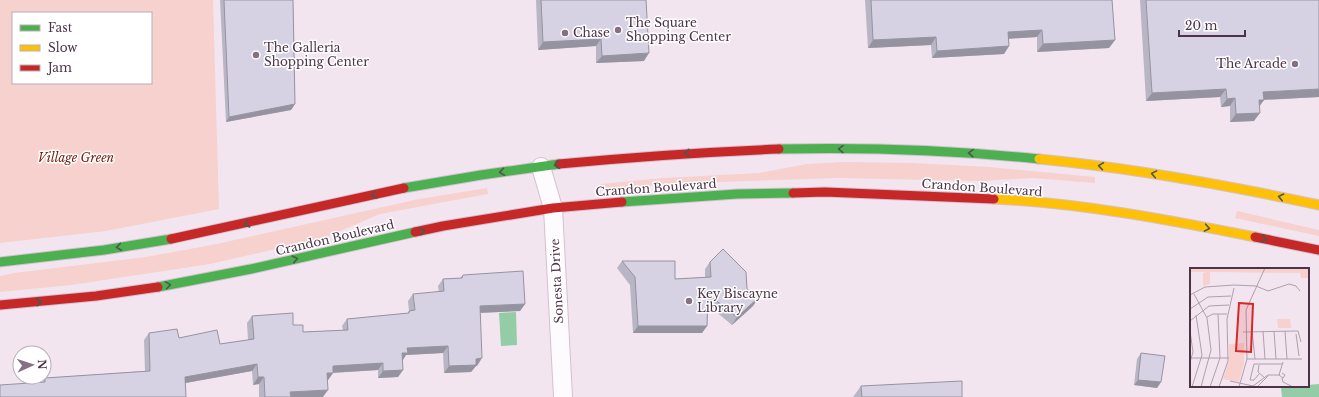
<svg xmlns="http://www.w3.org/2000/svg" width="1319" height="397" font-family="'Libre Baskerville',serif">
<rect width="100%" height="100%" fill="#f3e5f0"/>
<!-- green -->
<g fill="#f6d1ce" fill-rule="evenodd">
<path d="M0,0h213l6,209 -113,22 -106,12zM13,13h138v70h-138z"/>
<polygon points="844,162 911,163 990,167 1095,177 1095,183 1032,178 979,181 837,178 688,183 601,189 601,184 663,178 759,173 807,164"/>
<polygon points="487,188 488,194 380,214 324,238 210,264 71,285 0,292 0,276 14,273 146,257 217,244 419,199"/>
<polygon points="1237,211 1319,230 1319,236 1235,218"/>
</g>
<!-- water -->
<g fill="#93cca7">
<polygon points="516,312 517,345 501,346 499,313"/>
<polygon points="1319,384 1319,397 1282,397 1281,387 1308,386 1308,385"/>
</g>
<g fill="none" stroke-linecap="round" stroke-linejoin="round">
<defs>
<polyline id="street" points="541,167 553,208 563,397"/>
<g id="fast">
<path d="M779,149c87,-2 174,1 260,10"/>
<polyline points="404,188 481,175 559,164"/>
<polyline points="622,202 737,194 793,193"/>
<polyline points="0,262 104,250 171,239"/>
<polyline points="158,287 251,269 415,232"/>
</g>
<g id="slow">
<path d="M1039,159c94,9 187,26 280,46"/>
<path d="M994,199c87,4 176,21 261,38"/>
</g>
<g id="jam">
<path d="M559,164c73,-7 146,-12 220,-15"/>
<polyline points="793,193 825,192 994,199"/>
<polyline points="415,232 443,226 553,208 622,202"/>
<polyline points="1255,237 1319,250"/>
<polyline points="171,239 404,188"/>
<polyline points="0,305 96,296 158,287"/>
</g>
</defs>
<!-- street casing -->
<use href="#street" stroke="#d3c1cf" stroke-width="20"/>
<!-- fast casing -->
<use href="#fast" stroke="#d3c1cf" stroke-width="11"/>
<!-- slow casing -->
<use href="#slow" stroke="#d3c1cf" stroke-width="11"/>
<!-- jam casing -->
<use href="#jam" stroke="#d3c1cf" stroke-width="11"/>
<!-- street -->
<use href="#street" stroke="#fdfbfd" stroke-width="18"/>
<!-- fast -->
<use href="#fast" stroke="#4caf50" stroke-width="9"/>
<!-- slow -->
<use href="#slow" stroke="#ffc107" stroke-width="9"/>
<!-- jam -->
<use href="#jam" stroke="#c62828" stroke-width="9"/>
</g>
<!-- wall -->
<g fill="#b8b5c4">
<polygon points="220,0 293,0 295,104 291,110 226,122"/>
<polygon points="536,0 646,0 644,61 596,63 596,46 538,50"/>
<polygon points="865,0 1112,0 1115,40 1109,48 1037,52 1037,37 1009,39 1009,46 1004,54 932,58 931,45 868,48"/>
<polygon points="1140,0 1319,0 1319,97 1264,100 1259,107 1254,121 1230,122 1230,106 1221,107 1220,97 1146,101"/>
<polygon points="622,261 675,279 705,277 705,269 710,262 758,298 753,306 732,325 708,305 707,326 702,333 633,333 630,285 617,268"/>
<polygon points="463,275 525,304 520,311 480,313 477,366 476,366 471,372 444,373 443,353 406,355 402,360 403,370 398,377 378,378 378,370 333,373 328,380 323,397 259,397 259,384 253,385 252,371 185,383 42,383 45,378 145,371 144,340 149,333 220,344 248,340 247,323 252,316 293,325 303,332 343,330 342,326 347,319 408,313 409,311 408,301 413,294 439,292 438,286 443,279 460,278"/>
<polygon points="1141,353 1161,382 1157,388 1134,385 1137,359"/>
<polygon points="861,386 962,397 853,397"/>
</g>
<!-- shaded-wall -->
<g fill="#9693a0">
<polygon points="1042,30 1037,37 1003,39 1008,32"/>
<polygon points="936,37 931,45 868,48 873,40"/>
<polygon points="601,39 596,46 538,50 543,42"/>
<polygon points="1115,40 1109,48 1037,52 1043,44"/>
<polygon points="1009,46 1004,54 932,58 937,51"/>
<polygon points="649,53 644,61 596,63 602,56"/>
<polygon points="1226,89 1220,97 1146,101 1152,93"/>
<polygon points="1319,89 1319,97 1258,100 1263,92"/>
<polygon points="1235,98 1230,106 1221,107 1227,99"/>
<polygon points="1259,100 1264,100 1258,108"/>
<polygon points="295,104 291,110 226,122 229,117"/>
<polygon points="1260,113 1254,121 1230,122 1236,114"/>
<polygon points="758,298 753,306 732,325 737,317"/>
<polygon points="525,304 520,311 475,313 480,306"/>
<polygon points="638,326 707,326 702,333 633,333"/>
<polygon points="448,346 443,353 406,355 403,360 397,360 402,353 407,348"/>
<polygon points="482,358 477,366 476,366 471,372 444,373 449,366 476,359"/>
<polygon points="383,363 378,370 328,373 333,366"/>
<polygon points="257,364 252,371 180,384 185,377"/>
<polygon points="403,370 398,377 378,378 383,371"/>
<polygon points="327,373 333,373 328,380 322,380"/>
<polygon points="258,377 264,377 259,384 253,385"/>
<polygon points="1138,380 1161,382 1157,388 1134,385"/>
<polygon points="328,390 323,397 287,397 290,392"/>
</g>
<!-- building -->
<g fill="#d6d2e4" stroke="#9693a0">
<polygon points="224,0 293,0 295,104 229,117"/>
<polygon points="541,0 646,0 649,53 602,56 601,39 543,42"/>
<polygon points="871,0 1112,0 1115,40 1043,44 1042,30 1008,32 1009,46 937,51 936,37 873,40"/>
<polygon points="1146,0 1319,0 1319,89 1263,92 1264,100 1259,100 1260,113 1236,114 1235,98 1227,99 1226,89 1152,93"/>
<polygon points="723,249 746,272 747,289 758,298 737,317 708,294 707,326 638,326 635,277 622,261 675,261 675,279 711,277 710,262"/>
<polygon points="523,271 525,304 480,306 482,358 476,359 476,365 449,366 448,346 407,348 408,353 402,353 403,370 383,371 383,363 333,366 333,373 327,373 328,390 290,392 291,397 265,397 264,377 258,377 257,364 185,377 186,397 0,397 0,385 45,382 45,378 150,371 149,333 177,329 179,338 217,330 220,344 254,339 252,316 293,313 293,325 303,325 303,332 348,330 347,319 409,313 409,311 415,310 413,294 444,291 443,279 462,278 463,275"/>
<polygon points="1141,353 1165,356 1161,382 1138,380"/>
<polygon points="962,381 962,397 862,397 861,386"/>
</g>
<!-- one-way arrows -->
<defs><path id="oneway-chevron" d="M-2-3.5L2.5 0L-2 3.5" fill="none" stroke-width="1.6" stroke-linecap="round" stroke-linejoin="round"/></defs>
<g stroke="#4c584a">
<use href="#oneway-chevron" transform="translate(841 149) rotate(-179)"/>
<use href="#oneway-chevron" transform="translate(687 153) rotate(176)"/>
<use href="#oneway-chevron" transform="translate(971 153) rotate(-176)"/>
<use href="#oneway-chevron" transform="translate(557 165) rotate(174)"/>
<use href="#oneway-chevron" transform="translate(1101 166) rotate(-172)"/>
<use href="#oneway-chevron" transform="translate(502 172) rotate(172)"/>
<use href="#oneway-chevron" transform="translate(1154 174) rotate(-170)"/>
<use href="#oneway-chevron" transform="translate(374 195) rotate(169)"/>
<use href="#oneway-chevron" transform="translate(1281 197) rotate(-168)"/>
<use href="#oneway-chevron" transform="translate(247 224) rotate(167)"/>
<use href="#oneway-chevron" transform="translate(1207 228) rotate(10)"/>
<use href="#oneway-chevron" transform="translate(422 231) rotate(-13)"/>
<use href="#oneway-chevron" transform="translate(1264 239) rotate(12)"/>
<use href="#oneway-chevron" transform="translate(119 247) rotate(172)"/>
<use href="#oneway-chevron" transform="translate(295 259) rotate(-13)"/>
<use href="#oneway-chevron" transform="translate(168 285) rotate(-9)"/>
<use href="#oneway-chevron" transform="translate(39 302) rotate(-6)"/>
</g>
<!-- markers -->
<g fill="#867182" stroke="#fff" stroke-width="1.5">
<circle cx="618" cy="30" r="4"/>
<circle cx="565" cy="33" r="4"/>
<circle cx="256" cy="55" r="4"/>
<circle cx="1295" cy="64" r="4"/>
<circle cx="689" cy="301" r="4"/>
</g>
<g text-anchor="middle" stroke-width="3" stroke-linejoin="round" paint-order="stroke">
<!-- poi labels -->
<g font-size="12" fill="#4c3347" stroke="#fff" text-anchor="start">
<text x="626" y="27">The Square<tspan x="626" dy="14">Shopping Center</tspan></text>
<text x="573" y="37">Chase</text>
<text x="264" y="52">The Galleria<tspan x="264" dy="14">Shopping Center</tspan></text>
<text x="1287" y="68" text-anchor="end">The Arcade</text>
<text x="697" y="298">Key Biscayne<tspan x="697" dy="14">Library</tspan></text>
</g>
<!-- park labels -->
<g font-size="12" font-style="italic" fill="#73200d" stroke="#fff">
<text x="76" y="162">Village Green</text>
</g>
<!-- street labels -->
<g font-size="12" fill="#4c3347" stroke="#fff">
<text transform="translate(656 188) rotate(-4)" y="4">Crandon Boulevard</text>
<text transform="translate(982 188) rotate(4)" y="4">Crandon Boulevard</text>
<text transform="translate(335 238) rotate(-13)" y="4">Crandon Boulevard</text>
<text transform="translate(557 281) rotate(-93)" y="4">Sonesta Drive</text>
</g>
</g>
<!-- overview -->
<g transform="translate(1190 268)">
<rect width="119" height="119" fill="#f3e5f0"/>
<path d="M1,0h118v10h-8l-1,-5 -90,-1v12l-7,2v-13l4,-1h-17zM87,51h13l1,9h-13zM54,75v21l-5,18 -16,-3 6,-18v-17z" fill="#f6d1ce"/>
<path fill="none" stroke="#b09eac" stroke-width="1" d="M4,26l13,24 4,32 -10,37M0,27l15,-8 29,-2 22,1 12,5 21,-7 7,2 4,5M0,41l18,-12 23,-1M17,49l6,-3h14M0,53l19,-15 20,-1M0,63l3,21 -3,10M62,63l3,28M73,63l2,28M84,63l2,28M95,63l2,28M53,64l55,-1 3,11M106,66l3,22M0,90h39M57,91h55M69,97l-1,7 7,6M92,105l3,2 -2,3 -4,-3 4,-13M69,106l-5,6h-4l4,-16h28M92,110l1,4 10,5M40,113l23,5 15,-11h12M2,119l10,-32 -6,-40M20,119l10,-29 -2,-44M29,119l9,-26 -1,-42 7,-31M49,119l8,-28 -1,-49 19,-42M67,119l11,-11"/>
<path fill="#d62828" fill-opacity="0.15" stroke="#d62828" stroke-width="2" d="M49,35l14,1 -2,48 -15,-1z"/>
<rect width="119" height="119" fill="none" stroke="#4c3347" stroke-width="2"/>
</g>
<!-- legend -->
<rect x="12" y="12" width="140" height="72" fill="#ffffff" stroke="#b7adb5"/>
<rect x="20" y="25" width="20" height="6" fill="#4caf50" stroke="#b7adb5"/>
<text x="48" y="32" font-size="12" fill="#4c3347">Fast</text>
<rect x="20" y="45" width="20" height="6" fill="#ffc107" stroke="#b7adb5"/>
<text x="48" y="52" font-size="12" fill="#4c3347">Slow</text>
<rect x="20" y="65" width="20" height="6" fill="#c62828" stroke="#b7adb5"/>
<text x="48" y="72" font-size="12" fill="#4c3347">Jam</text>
<!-- north arrow -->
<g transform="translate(32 365) rotate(87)"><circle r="19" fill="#ffffff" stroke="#b7adb5"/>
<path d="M0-3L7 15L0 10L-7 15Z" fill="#867182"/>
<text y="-6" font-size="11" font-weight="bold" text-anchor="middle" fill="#4c3347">N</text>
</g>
<!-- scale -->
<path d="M1179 30v6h66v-6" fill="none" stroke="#4c3347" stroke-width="2"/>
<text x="1185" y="30" font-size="12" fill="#4c3347" stroke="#ffffff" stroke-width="3" paint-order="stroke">20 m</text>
</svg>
